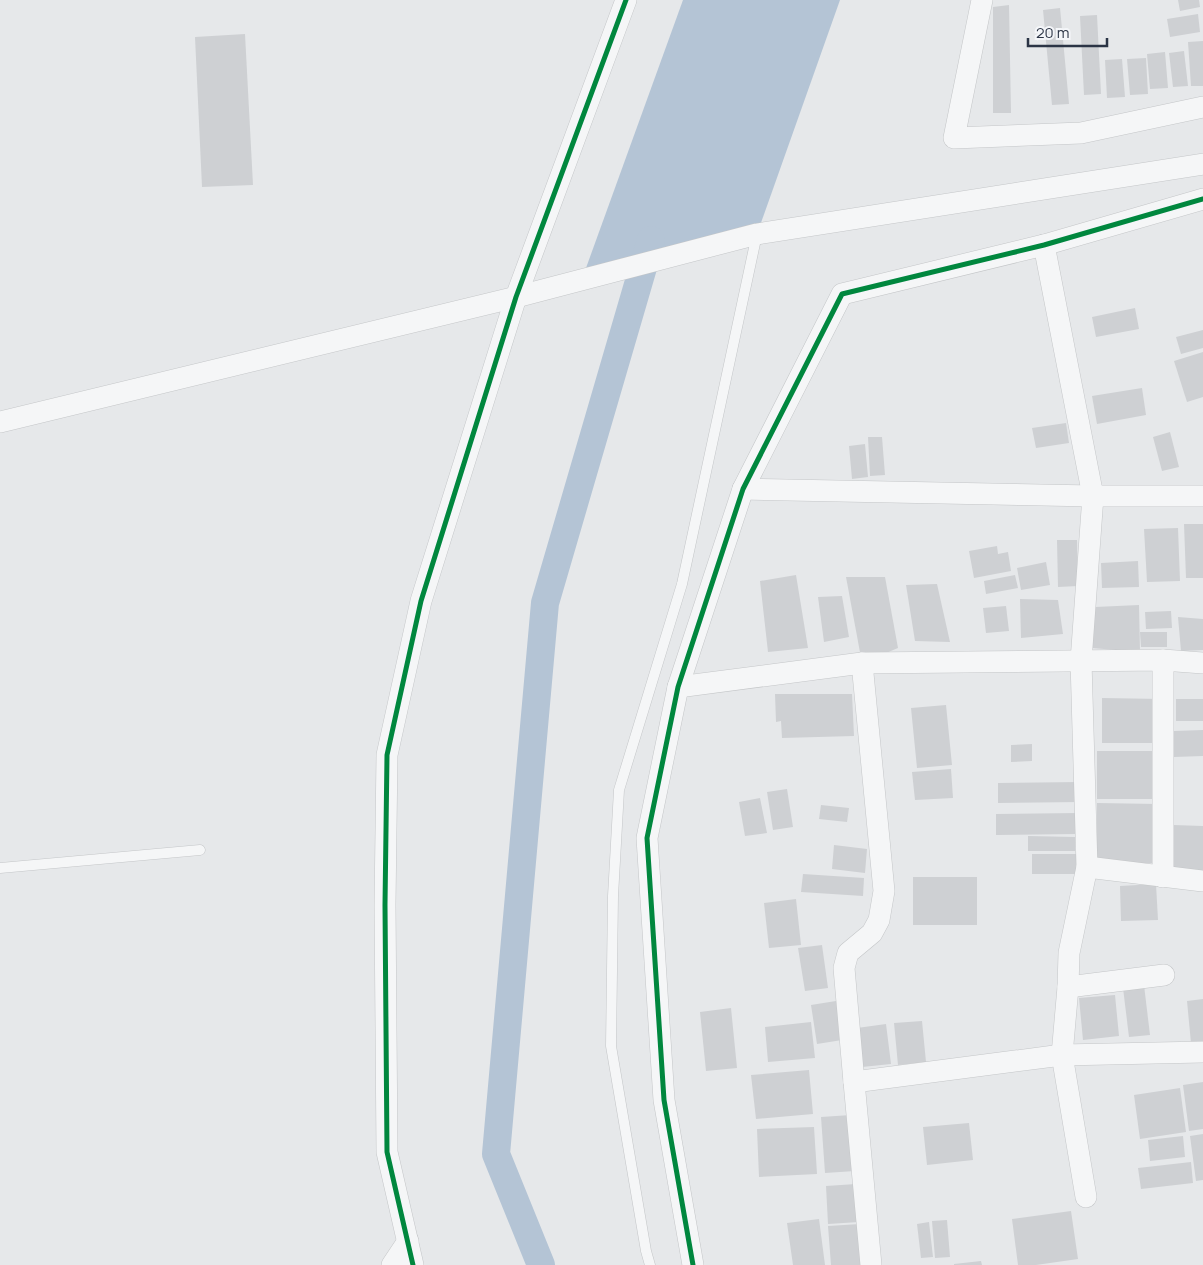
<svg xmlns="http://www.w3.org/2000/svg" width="1203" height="1265" font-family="Manrope,sans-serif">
<rect width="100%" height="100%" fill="#e6e8ea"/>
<!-- water -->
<polygon fill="#b4c4d5" points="683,0 840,0 757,234 586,268"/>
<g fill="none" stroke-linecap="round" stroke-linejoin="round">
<!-- canal -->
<polyline stroke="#b4c4d5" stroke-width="28" points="541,1265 496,1154 545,603 651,240"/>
</g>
<!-- building -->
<g fill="#ced0d3">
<polygon points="1178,0 1199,0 1200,7 1180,11"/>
<polygon points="1009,5 1011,113 993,113 993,7"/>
<polygon points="1060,8 1069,104 1052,105 1043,10"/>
<polygon points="1198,14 1200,32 1170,37 1167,19"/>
<polygon points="1097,15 1101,94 1084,95 1080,16"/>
<polygon points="245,34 253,185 202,187 195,37"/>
<polygon points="1203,41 1203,86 1191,86 1188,42"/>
<polygon points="1184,51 1188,86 1173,87 1169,53"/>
<polygon points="1165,52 1168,88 1150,89 1147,54"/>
<polygon points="1146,58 1148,94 1130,95 1127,59"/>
<polygon points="1122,59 1125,97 1107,98 1105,60"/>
<polygon points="1135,308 1139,329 1096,337 1092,317"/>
<polygon points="1203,330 1203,348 1181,354 1176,337"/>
<polygon points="1203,352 1203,397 1187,402 1174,361"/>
<polygon points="1142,388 1146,415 1097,424 1092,396"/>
<polygon points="1066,423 1069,443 1036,448 1032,428"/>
<polygon points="1170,432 1179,467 1162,471 1153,437"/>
<polygon points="868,437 882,437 885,475 870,476"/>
<polygon points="865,444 868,477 852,479 849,446"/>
<polygon points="1184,524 1203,524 1203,578 1186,578"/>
<polygon points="1178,528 1180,581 1147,582 1144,529"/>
<polygon points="1057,540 1077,540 1078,586 1058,587"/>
<polygon points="997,546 998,554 1008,552 1011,571 974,578 969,551"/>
<polygon points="1138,561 1139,587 1102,588 1101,563"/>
<polygon points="1046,562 1050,585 1021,590 1017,568"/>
<polygon points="796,575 808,648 768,652 760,581"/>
<polygon points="1015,575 1018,588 986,594 984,581"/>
<polygon points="846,577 885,577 898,648 862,663"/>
<polygon points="937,584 950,642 915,641 906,585"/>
<polygon points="842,596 849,637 824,642 818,597"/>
<polygon points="1020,599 1058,600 1063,634 1021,638"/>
<polygon points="1139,605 1140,652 1092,648 1095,607"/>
<polygon points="1006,606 1009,631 986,633 983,608"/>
<polygon points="1171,611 1172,628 1146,629 1145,612"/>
<polygon points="1178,617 1203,619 1203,650 1181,651"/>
<polygon points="1140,632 1167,632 1167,647 1141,647"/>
<polygon points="775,694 852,694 854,736 782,738 781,721 776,722"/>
<polygon points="1102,698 1162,699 1162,743 1102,743"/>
<rect x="1176" y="699" width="27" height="22"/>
<polygon points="946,705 952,765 917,768 911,708"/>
<polygon points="1203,730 1203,756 1174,757 1174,731"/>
<polygon points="1032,744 1032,761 1011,762 1011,745"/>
<polygon points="1097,751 1158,751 1159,799 1097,799"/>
<polygon points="951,769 953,798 915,800 912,772"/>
<polygon points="1080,782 1081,802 998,803 998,783"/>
<polygon points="787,789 793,827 773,830 767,792"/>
<polygon points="760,798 767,833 745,836 739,802"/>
<polygon points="1097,803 1158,804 1157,863 1097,863"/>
<polygon points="821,805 849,808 847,822 819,819"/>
<polygon points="1078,813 1078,834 996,835 996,814"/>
<polygon points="1173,825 1203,826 1203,875 1171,873"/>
<polygon points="1028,836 1075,837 1075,851 1028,851"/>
<polygon points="834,845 867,849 865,873 832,869"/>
<polygon points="1032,854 1081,854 1082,874 1032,874"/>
<polygon points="803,874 864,878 863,896 801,892"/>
<rect x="913" y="877" width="64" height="48"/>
<polygon points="1156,884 1158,920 1121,921 1120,886"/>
<polygon points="796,899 801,945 769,948 764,903"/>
<polygon points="822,945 828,988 805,991 798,948"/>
<polygon points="1144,985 1150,1035 1129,1037 1123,988"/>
<polygon points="1115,995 1119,1036 1083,1040 1079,998"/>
<polygon points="1203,999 1203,1041 1191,1043 1187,1001"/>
<polygon points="836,1001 842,1040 817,1044 811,1005"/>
<polygon points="731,1008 737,1068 706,1071 700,1012"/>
<polygon points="922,1021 926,1062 898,1065 894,1023"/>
<polygon points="811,1022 815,1058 768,1062 765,1027"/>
<polygon points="886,1024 891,1064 862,1067 857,1028"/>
<polygon points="809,1070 813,1114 756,1119 751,1075"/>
<polygon points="1203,1082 1203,1129 1189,1131 1183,1085"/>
<polygon points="1180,1088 1186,1132 1140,1139 1134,1095"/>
<polygon points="851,1115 855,1171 825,1173 821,1117"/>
<polygon points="969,1123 973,1160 927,1165 923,1127"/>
<polygon points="814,1127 817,1174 759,1177 757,1129"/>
<polygon points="1203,1134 1203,1180 1196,1181 1190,1136"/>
<polygon points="1183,1136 1185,1157 1150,1161 1148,1140"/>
<polygon points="1191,1162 1193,1183 1141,1189 1138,1168"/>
<polygon points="856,1184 859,1222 828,1224 826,1186"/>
<polygon points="1071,1211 1078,1259 1036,1265 1018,1265 1012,1219"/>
<polygon points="819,1219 825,1265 793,1265 787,1223"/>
<polygon points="947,1220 950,1257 935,1258 932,1221"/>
<polygon points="929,1222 933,1257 921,1258 917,1224"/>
<polygon points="860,1224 863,1265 831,1265 828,1226"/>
<polygon points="981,1261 982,1265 954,1265 954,1264"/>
</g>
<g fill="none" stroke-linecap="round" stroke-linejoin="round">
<defs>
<g id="service">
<polyline points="0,868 200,850"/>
<polyline points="650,1265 646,1251 611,1046 613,896 619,790 682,584 757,234"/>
</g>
<g id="minor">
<polyline points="982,0 954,138 1081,133 1203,107"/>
<polyline points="1044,245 1093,496 1081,661 1087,867 1069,953 1068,987"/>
<polyline points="0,422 516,297 757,234 1203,164"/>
<polyline points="743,489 1093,496 1203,496"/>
<polyline points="1163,660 1163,877"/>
<polyline points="678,687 862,663 1163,660 1203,663"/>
<polyline points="1087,867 1203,881"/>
<polyline points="854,1082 844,968 848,953 872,933 879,920 884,891 862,663"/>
<polyline points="1086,1197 1062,1055 1068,987 1164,975"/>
<polyline points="392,1265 408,1241"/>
<polyline points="413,1265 387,1152 385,905 387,755 421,601 516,297 626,0"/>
<polyline points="693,1265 664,1100 647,838 678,687 743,489 842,294 1044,245 1203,199"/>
<polyline points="871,1265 854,1082 1062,1055 1203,1052"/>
</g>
</defs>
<!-- service casing -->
<use href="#service" stroke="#c4c6c8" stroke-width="11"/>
<!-- minor casing -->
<use href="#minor" stroke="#c4c6c8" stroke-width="22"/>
<!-- service -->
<use href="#service" stroke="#f5f6f7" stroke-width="10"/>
<!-- minor -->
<use href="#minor" stroke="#f5f6f7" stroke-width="21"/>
<defs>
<g id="cycleway">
<polyline points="413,1265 387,1152 385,905 387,755 421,601 516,297 626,0"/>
<polyline points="693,1265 664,1100 647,838 678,687 743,489 842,294 1044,245 1203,199"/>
</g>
</defs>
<!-- cycleway casing -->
<use href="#cycleway" stroke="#f4f6f9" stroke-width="8"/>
<!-- cycleway -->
<use href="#cycleway" stroke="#00873e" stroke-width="5"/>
</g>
<!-- scale -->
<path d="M1028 38v8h79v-8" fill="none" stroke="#2b3445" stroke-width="2.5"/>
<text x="1036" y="38" font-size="15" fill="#2b3445" stroke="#f4f6f9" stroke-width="4" paint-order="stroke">20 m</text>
</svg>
